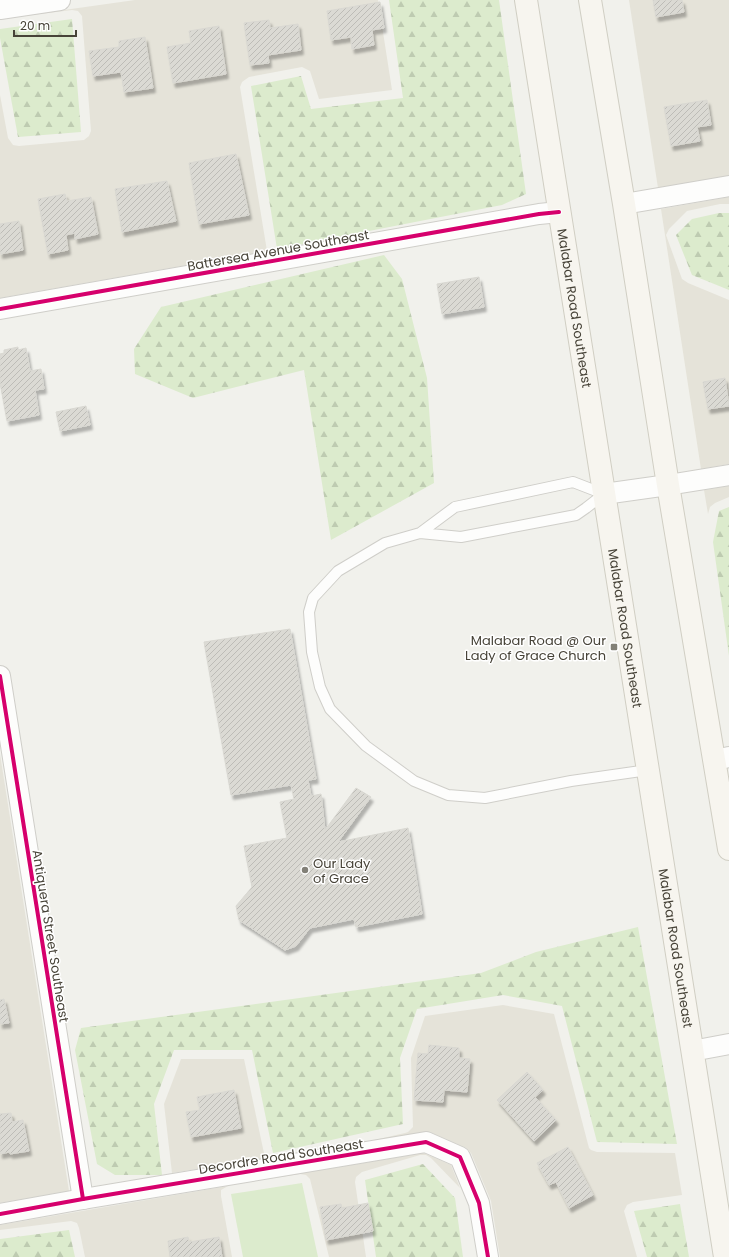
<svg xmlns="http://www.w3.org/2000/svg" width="729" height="1257" font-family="Poppins,sans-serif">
<defs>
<pattern id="forest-firs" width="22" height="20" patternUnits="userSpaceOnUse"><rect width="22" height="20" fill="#dcebcd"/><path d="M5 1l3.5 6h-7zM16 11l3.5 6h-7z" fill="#becbb1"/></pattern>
<pattern id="building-hatch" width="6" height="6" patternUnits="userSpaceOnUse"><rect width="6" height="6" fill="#dbdad4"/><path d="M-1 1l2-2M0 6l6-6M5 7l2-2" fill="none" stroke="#bdbcb7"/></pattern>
<filter id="shadow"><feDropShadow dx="2.5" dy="4.5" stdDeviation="1" flood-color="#0004"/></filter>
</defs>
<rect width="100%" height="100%" fill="#f1f1ec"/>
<!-- residential -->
<g fill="#e5e3d9">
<polygon points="135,0 378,0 392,90 319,99 310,71 302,67 249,77 242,82 240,87 267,251 0,298 0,95 8,138 13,145 19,146 84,140 89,136 91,131 82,16 78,11 72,10 0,19"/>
<polygon points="629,0 729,0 729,176 658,188"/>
<polygon points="729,197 729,204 720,204 687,211 669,229 666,235 682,279 688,283 729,300 729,464 701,469 661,209"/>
<polygon points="729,486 729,497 715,503 710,507 708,514 704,490"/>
<polygon points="0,754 69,1191 0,1203"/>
<polygon points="503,1005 554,1014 589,1148 591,1150 597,1152 675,1153 682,1195 633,1202 627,1205 624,1211 637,1257 500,1257 491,1201 471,1153 466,1148 432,1133 425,1132 370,1141 405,1133 408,1132 413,1127 411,1058 425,1016"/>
<polygon points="181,1059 244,1059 265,1158 172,1173 164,1104"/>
<polygon points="424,1153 451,1165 460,1188 431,1158 426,1155 420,1155 362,1172 356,1177 355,1182 366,1257 329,1257 310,1179 306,1175 300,1174 248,1182"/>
<polygon points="228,1186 221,1190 221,1196 232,1257 85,1257 79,1228 77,1223 71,1221 0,1230 0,1225"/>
</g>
<!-- grass -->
<polygon fill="#dcebcd" points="302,1183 318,1257 243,1257 231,1194"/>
<!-- forest -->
<g fill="url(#forest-firs)">
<polygon points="389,0 499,0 526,194 502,205 277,249 251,86 301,76 311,109 403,98"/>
<polygon points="72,19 81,132 18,137 0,38 0,29"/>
<polygon points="719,213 729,213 729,290 692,275 676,235 692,219"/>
<polygon points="384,255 402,279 427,378 434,483 331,540 304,370 193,398 135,374 134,349 161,307"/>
<polygon points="729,507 729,656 713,542 719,511"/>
<polygon points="638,927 677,1144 597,1142 562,1006 503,995 417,1009 400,1058 403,1124 273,1153 252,1050 174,1050 154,1104 162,1175 115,1175 97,1164 75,1050 81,1028 481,973 536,952"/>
<polygon points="423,1164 455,1198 463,1257 376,1257 365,1180"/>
<polygon points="680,1204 689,1257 647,1257 634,1211"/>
<polygon points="69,1230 75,1257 0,1257 0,1239"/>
</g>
<!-- building -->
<g fill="url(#building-hatch)" stroke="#d9d8d2" filter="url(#shadow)">
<polygon points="653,0 682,0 684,12 656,17"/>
<polygon points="380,2 384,28 372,30 374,45 352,49 351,37 331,40 327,11"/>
<polygon points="269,20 270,28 298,24 301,50 268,55 269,63 250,65 244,23"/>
<polygon points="219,26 226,74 173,83 167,47 191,43 189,31"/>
<polygon points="145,37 153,88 124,92 121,72 93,76 89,51 119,47 119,41"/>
<polygon points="707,100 711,125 697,127 700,141 671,146 664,107"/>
<polygon points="236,154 249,215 199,224 189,163"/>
<polygon points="167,181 176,221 122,232 115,189"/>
<polygon points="65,194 67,201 91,197 98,234 75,239 75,233 66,235 68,250 48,254 38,199"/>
<polygon points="19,221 23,250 0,254 0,224"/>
<polygon points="479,277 484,307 442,314 437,284"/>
<polygon points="18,347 18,350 26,348 30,371 41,369 44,389 35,390 39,415 7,421 0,383 0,354 4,353 4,350"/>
<polygon points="725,378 729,406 708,409 703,382"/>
<polygon points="86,406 90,425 60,431 56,412"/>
<polygon points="290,629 316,779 308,780 311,796 321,794 325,830 356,788 371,797 338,842 408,828 422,914 356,927 354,919 310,928 296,946 285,950 239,920 236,906 252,887 244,846 287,838 280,802 294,799 291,785 231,795 204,642"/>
<polygon points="4,999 9,1023 0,1024 0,1000"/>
<polygon points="429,1045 459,1048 459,1058 470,1059 467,1092 444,1090 443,1102 414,1100 418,1053 428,1054"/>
<polygon points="527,1072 543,1090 535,1097 556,1120 534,1141 497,1100"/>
<polygon points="234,1090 241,1128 191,1137 186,1112 200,1110 197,1097"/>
<polygon points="11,1113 12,1122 23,1120 29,1151 10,1154 10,1152 0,1154 0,1114"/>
<polygon points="568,1147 593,1195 569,1208 556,1182 549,1185 537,1163"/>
<polygon points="368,1203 373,1231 326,1240 320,1207 341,1204 342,1208"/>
<polygon points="188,1237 189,1242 219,1237 222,1257 170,1257 168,1241"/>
</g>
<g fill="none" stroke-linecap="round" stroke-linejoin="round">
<defs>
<polyline id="lane" points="420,533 461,537 576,515 586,508 604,494 573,482 455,507 420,533 385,543 338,571 313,598 309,612 312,652 320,687 330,709 366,746 414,781 448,795 485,798 571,781 648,770"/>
<g id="street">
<polyline points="0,9 60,0"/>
<polyline points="624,204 729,186"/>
<polyline points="0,309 539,214 559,212"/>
<polyline points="604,494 668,485 729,475"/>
<polyline points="0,676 83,1199"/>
<polyline points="715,760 729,757"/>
<polyline points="692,1051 729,1044"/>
<polyline points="0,1214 83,1199 426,1142 460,1157 479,1203 488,1257"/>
</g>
<g id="secondary">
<path id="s1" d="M526,0l199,1257"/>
<polyline points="590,0 624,204 668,485 729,849"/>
</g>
</defs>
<!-- lane casing -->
<use href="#lane" stroke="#cfcec9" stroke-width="12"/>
<!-- street casing -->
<use href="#street" stroke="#cfcec9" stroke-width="22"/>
<!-- secondary casing -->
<use href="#secondary" stroke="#d0cec3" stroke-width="24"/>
<!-- lane -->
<use href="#lane" stroke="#fdfdfc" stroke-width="10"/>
<!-- street -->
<use href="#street" stroke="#fdfdfc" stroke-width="20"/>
<!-- secondary -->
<use href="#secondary" stroke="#f7f5ef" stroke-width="22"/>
<defs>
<g id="cycleway">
<polyline points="0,309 539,214 559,212"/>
<polyline points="0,676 83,1199"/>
<polyline points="0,1214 83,1199 426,1142 460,1157 479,1203 488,1257"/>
</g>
</defs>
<!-- cycleway casing -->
<use href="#cycleway" stroke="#fff" stroke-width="6"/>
<!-- cycleway -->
<use href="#cycleway" stroke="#d6006c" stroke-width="4"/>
</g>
<!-- markers -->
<g fill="#828077" stroke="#fff" stroke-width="1.5">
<rect x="610" y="643" width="8" height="8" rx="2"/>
<circle cx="305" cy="870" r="4"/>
</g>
<g text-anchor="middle" stroke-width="3" stroke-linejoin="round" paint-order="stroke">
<!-- street labels -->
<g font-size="13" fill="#474338" stroke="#fff">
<text transform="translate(278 250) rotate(-10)" y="5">Battersea Avenue Southeast</text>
<text dy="5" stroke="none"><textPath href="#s1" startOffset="312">Malabar Road Southeast</textPath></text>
<text dy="5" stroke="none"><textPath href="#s1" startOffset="636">Malabar Road Southeast</textPath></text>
<text transform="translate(51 936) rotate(81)" y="5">Antiquera Street Southeast</text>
<text dy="5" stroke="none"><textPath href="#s1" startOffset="960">Malabar Road Southeast</textPath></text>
<text transform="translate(281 1156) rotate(-9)" y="5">Decordre Road Southeast</text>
</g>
<!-- poi labels -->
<g font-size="13" fill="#474338" stroke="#fff" text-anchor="end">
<text x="606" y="645">Malabar Road @ Our<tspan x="606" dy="15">Lady of Grace Church</tspan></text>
<text x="313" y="868" text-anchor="start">Our Lady<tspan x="313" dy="15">of Grace</tspan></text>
</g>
</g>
<!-- scale -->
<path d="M14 30v6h62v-6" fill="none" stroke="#474338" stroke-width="2"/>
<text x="20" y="30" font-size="12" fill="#474338" stroke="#ffffff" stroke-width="3" paint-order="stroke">20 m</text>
</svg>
